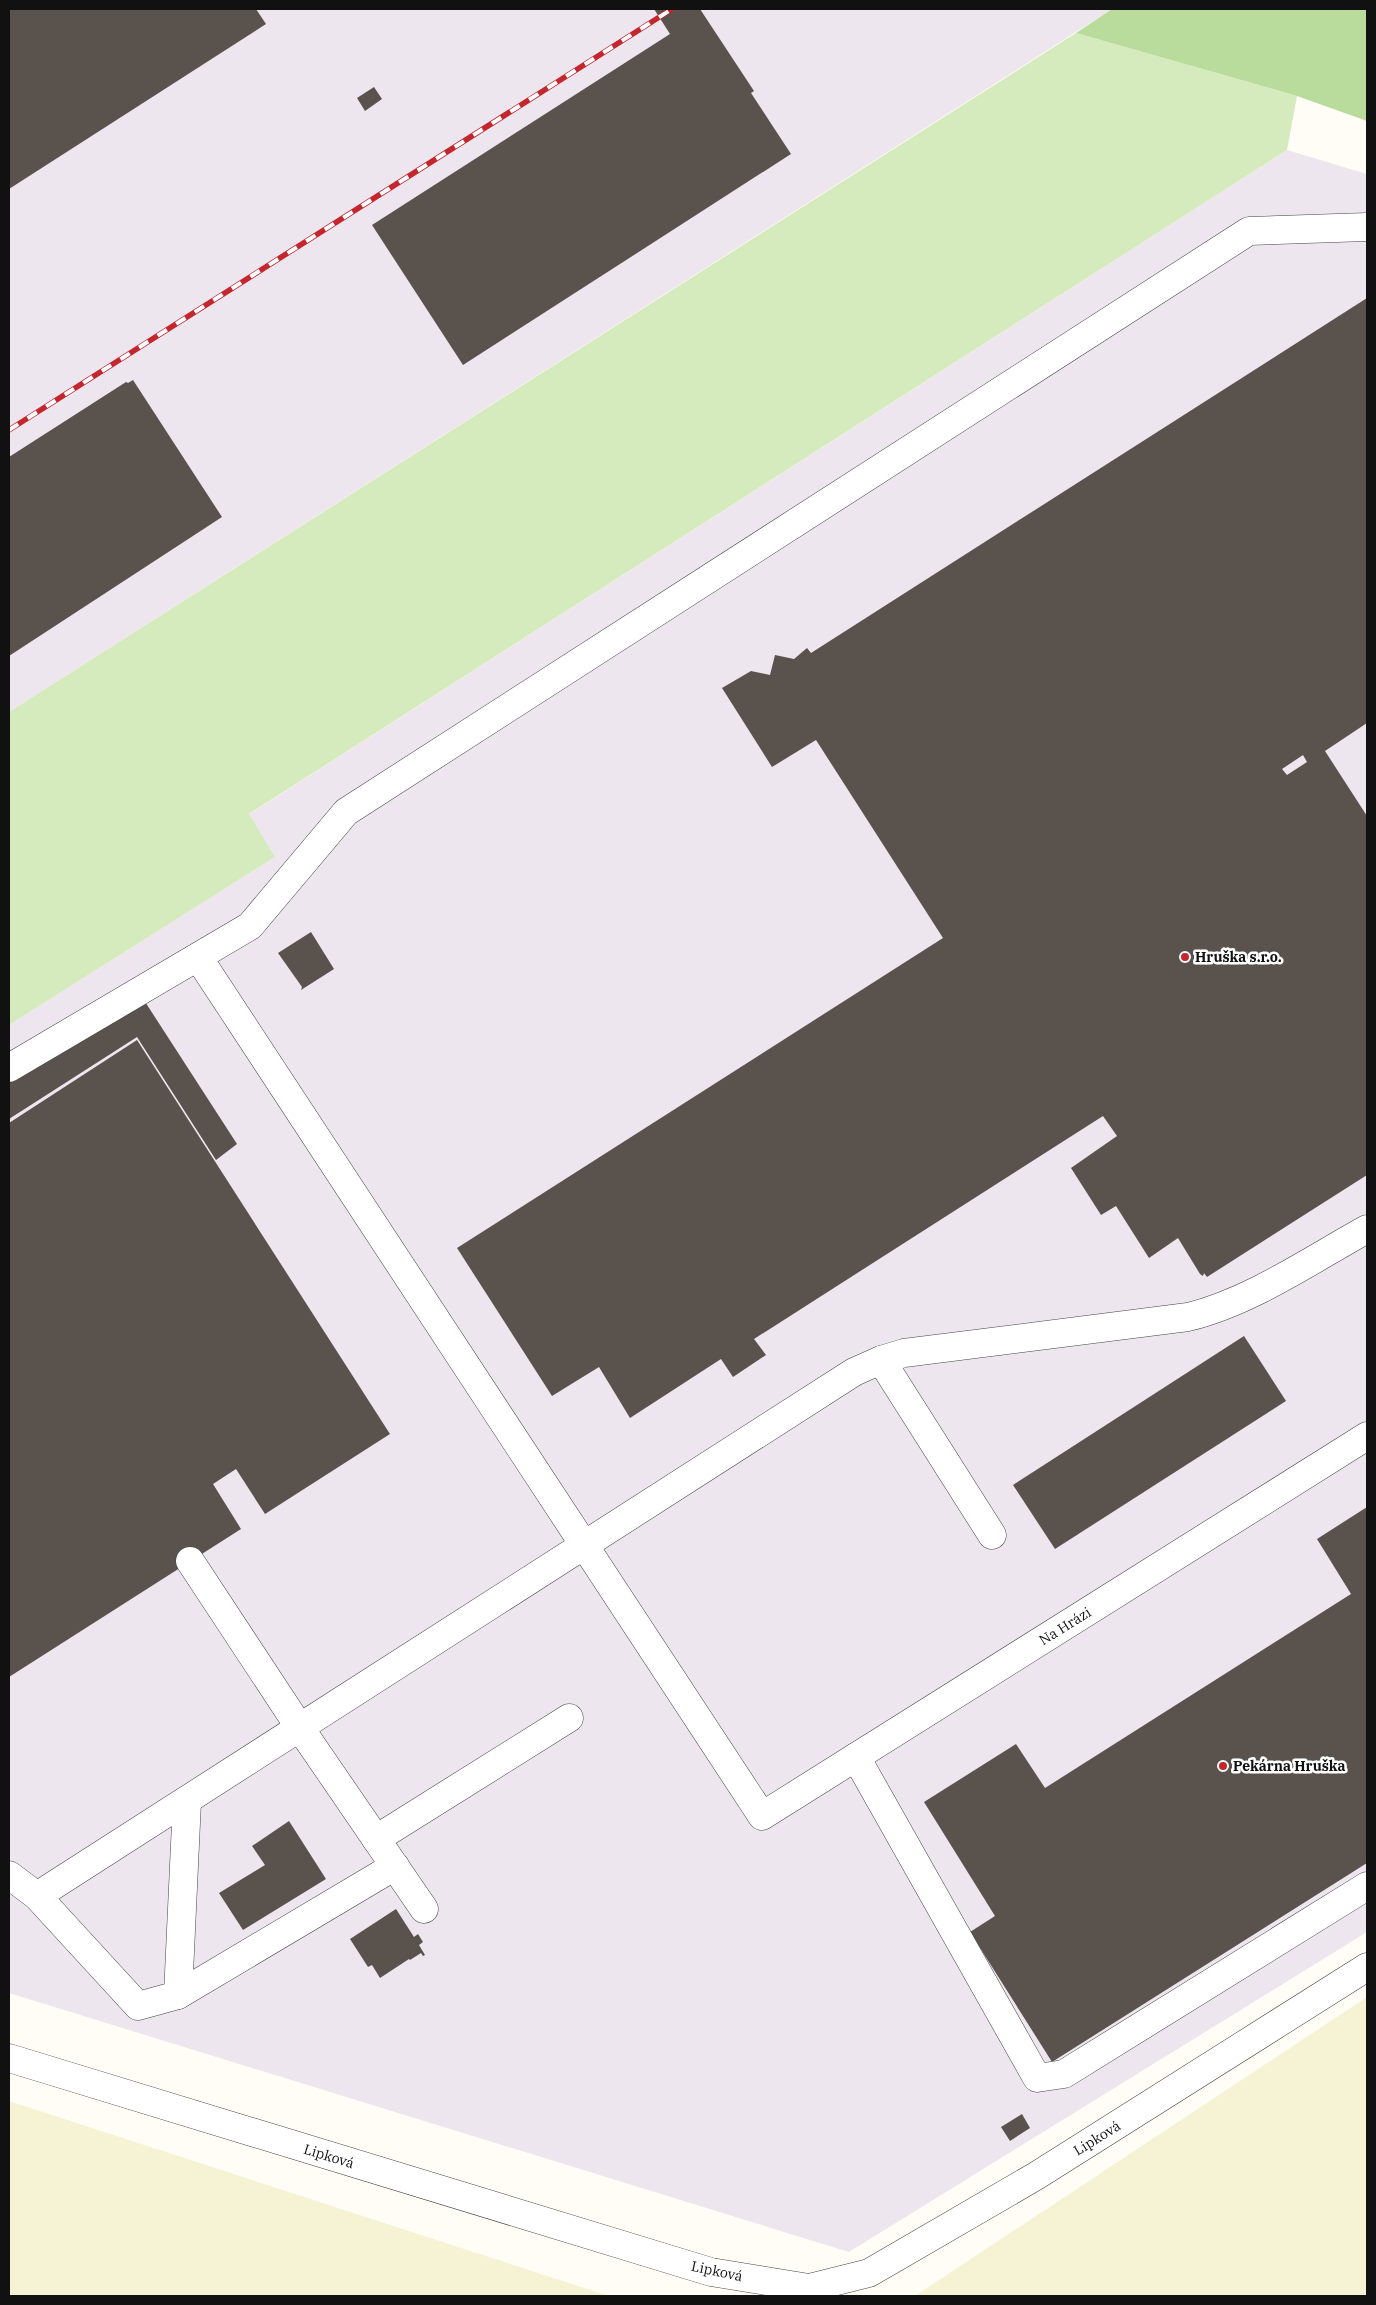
<svg xmlns="http://www.w3.org/2000/svg" width="1376" height="2305" font-family="'IBM Plex Serif',serif">
<rect width="100%" height="100%" fill="#fffdf5"/>
<!-- industrial -->
<g fill="#eee6ef">
<polygon points="9,9 1112,9 9,712"/>
<polygon points="1287,150 1367,174 1367,1932 849,2252 9,1993 9,1025 275,857 248,815"/>
</g>
<!-- farmland -->
<g fill="#f6f3d4">
<polygon points="1367,1997 1367,2296 915,2296"/>
<polygon points="9,2101 609,2296 9,2296"/>
</g>
<!-- green -->
<polygon fill="#d5ebbd" points="1076,33 1297,96 1287,150 249,814 275,857 9,1025 9,712"/>
<!-- forest -->
<polygon fill="#b9dc9c" points="1112,9 1367,9 1367,121 1297,96 1076,33"/>
<!-- building -->
<g fill="#5a524d" fill-rule="evenodd">
<polygon points="9,9 256,9 266,24 9,189"/>
<polygon points="654,9 700,9 754,91 751,93 791,154 463,365 372,225 670,34"/>
<polygon points="374,87 382,99 365,111 357,98"/>
<path d="M1367,298v425l-42,28 42,65v359l-160,102 -3,-4 -1,3 -3,-2 -22,-36 -29,20 -33,-52 -15,9 -30,-47 46,-32 -14,-20 -349,223 12,16 -33,22 -12,-18 -91,59 -31,-51 -47,29 -95,-148 486,-310 -127,-198 -44,27 -50,-79 29,-17 19,4 5,-20 19,4 13,-11 4,5zM1303,755l4,7 -20,13 -5,-6z"/>
<polygon points="133,380 222,517 9,656 9,457 126,382 128,383"/>
<polygon points="311,932 334,969 301,990 302,987 278,953"/>
<polygon points="140,994 237,1144 216,1160 137,1037 9,1119 9,1078"/>
<polygon points="137,1040 390,1434 265,1514 236,1469 213,1484 241,1529 9,1677 9,1123"/>
<polygon points="1244,1336 1286,1401 1055,1549 1013,1485"/>
<polygon points="1367,1507 1367,1863 1052,2062 970,1932 995,1916 924,1802 1016,1744 1045,1788 1351,1594 1317,1539"/>
<polygon points="289,1821 326,1879 243,1930 219,1893 265,1865 252,1846"/>
<polygon points="396,1909 414,1937 418,1934 423,1942 419,1945 425,1955 423,1956 421,1953 410,1960 409,1959 380,1978 372,1965 368,1967 350,1939"/>
<polygon points="1022,2114 1030,2128 1010,2141 1001,2127"/>
</g>
<g fill="none" stroke-linecap="round" stroke-linejoin="round">
<defs>
<g id="minor">
<polyline points="198,957 762,1816 1367,1436"/>
<polyline points="9,1068 250,926 346,812 1249,231 1367,227"/>
<polyline points="881,1360 992,1535"/>
<polyline points="190,1561 300,1728 424,1909"/>
<polyline points="856,1757 1037,2078 1064,2074 1367,1886"/>
<polyline points="376,1839 569,1718"/>
<polyline points="9,1875 37,1896 138,2006 178,1995 187,1801"/>
<path d="M37,1896l817,-524 27,-12 23,-7 284,-36c62,-15 123,-57 179,-88"/>
<polyline points="178,1995 395,1866"/>
<polyline points="9,2058 711,2272 809,2288 869,2273 1036,2176 1367,1967"/>
</g>
</defs>
<!-- minor casing -->
<use href="#minor" stroke="#444" stroke-width="29"/>
<!-- minor -->
<use href="#minor" stroke="#fff" stroke-width="28"/>
<defs>
<polyline id="rail" points="9,430 672,9"/>
</defs>
<!-- rail casing -->
<use href="#rail" stroke="#c4262e" stroke-width="5.5"/>
<!-- rail -->
<use href="#rail" stroke="#fff" stroke-width="4" stroke-dasharray="11" stroke-linecap="butt"/>
</g>
<!-- markers -->
<g fill="#c4262e" stroke="#fff" stroke-width="2">
<circle cx="1185" cy="957" r="5"/>
<circle cx="1223" cy="1766" r="5"/>
</g>
<g text-anchor="middle" stroke-width="5" stroke-linejoin="round" paint-order="stroke">
<!-- poi labels -->
<g font-size="14" font-weight="bold" fill="#111" stroke="#fff" text-anchor="start">
<text x="1195" y="962">Hruška s.r.o.</text>
<text x="1233" y="1771">Pekárna Hruška</text>
</g>
<!-- street labels -->
<g font-size="14" fill="#111" stroke="#fff">
<text transform="translate(1065 1626) rotate(-32)" y="5">Na Hrázi</text>
<text transform="translate(1097 2138) rotate(-32)" y="5">Lipková</text>
<text transform="translate(329 2156) rotate(17)" y="5">Lipková</text>
<text transform="translate(717 2271) rotate(12)" y="5">Lipková</text>
</g>
</g>
<!-- border -->
<rect width="1376" height="2305" fill="none" stroke="#111111" stroke-width="20"/>
</svg>
